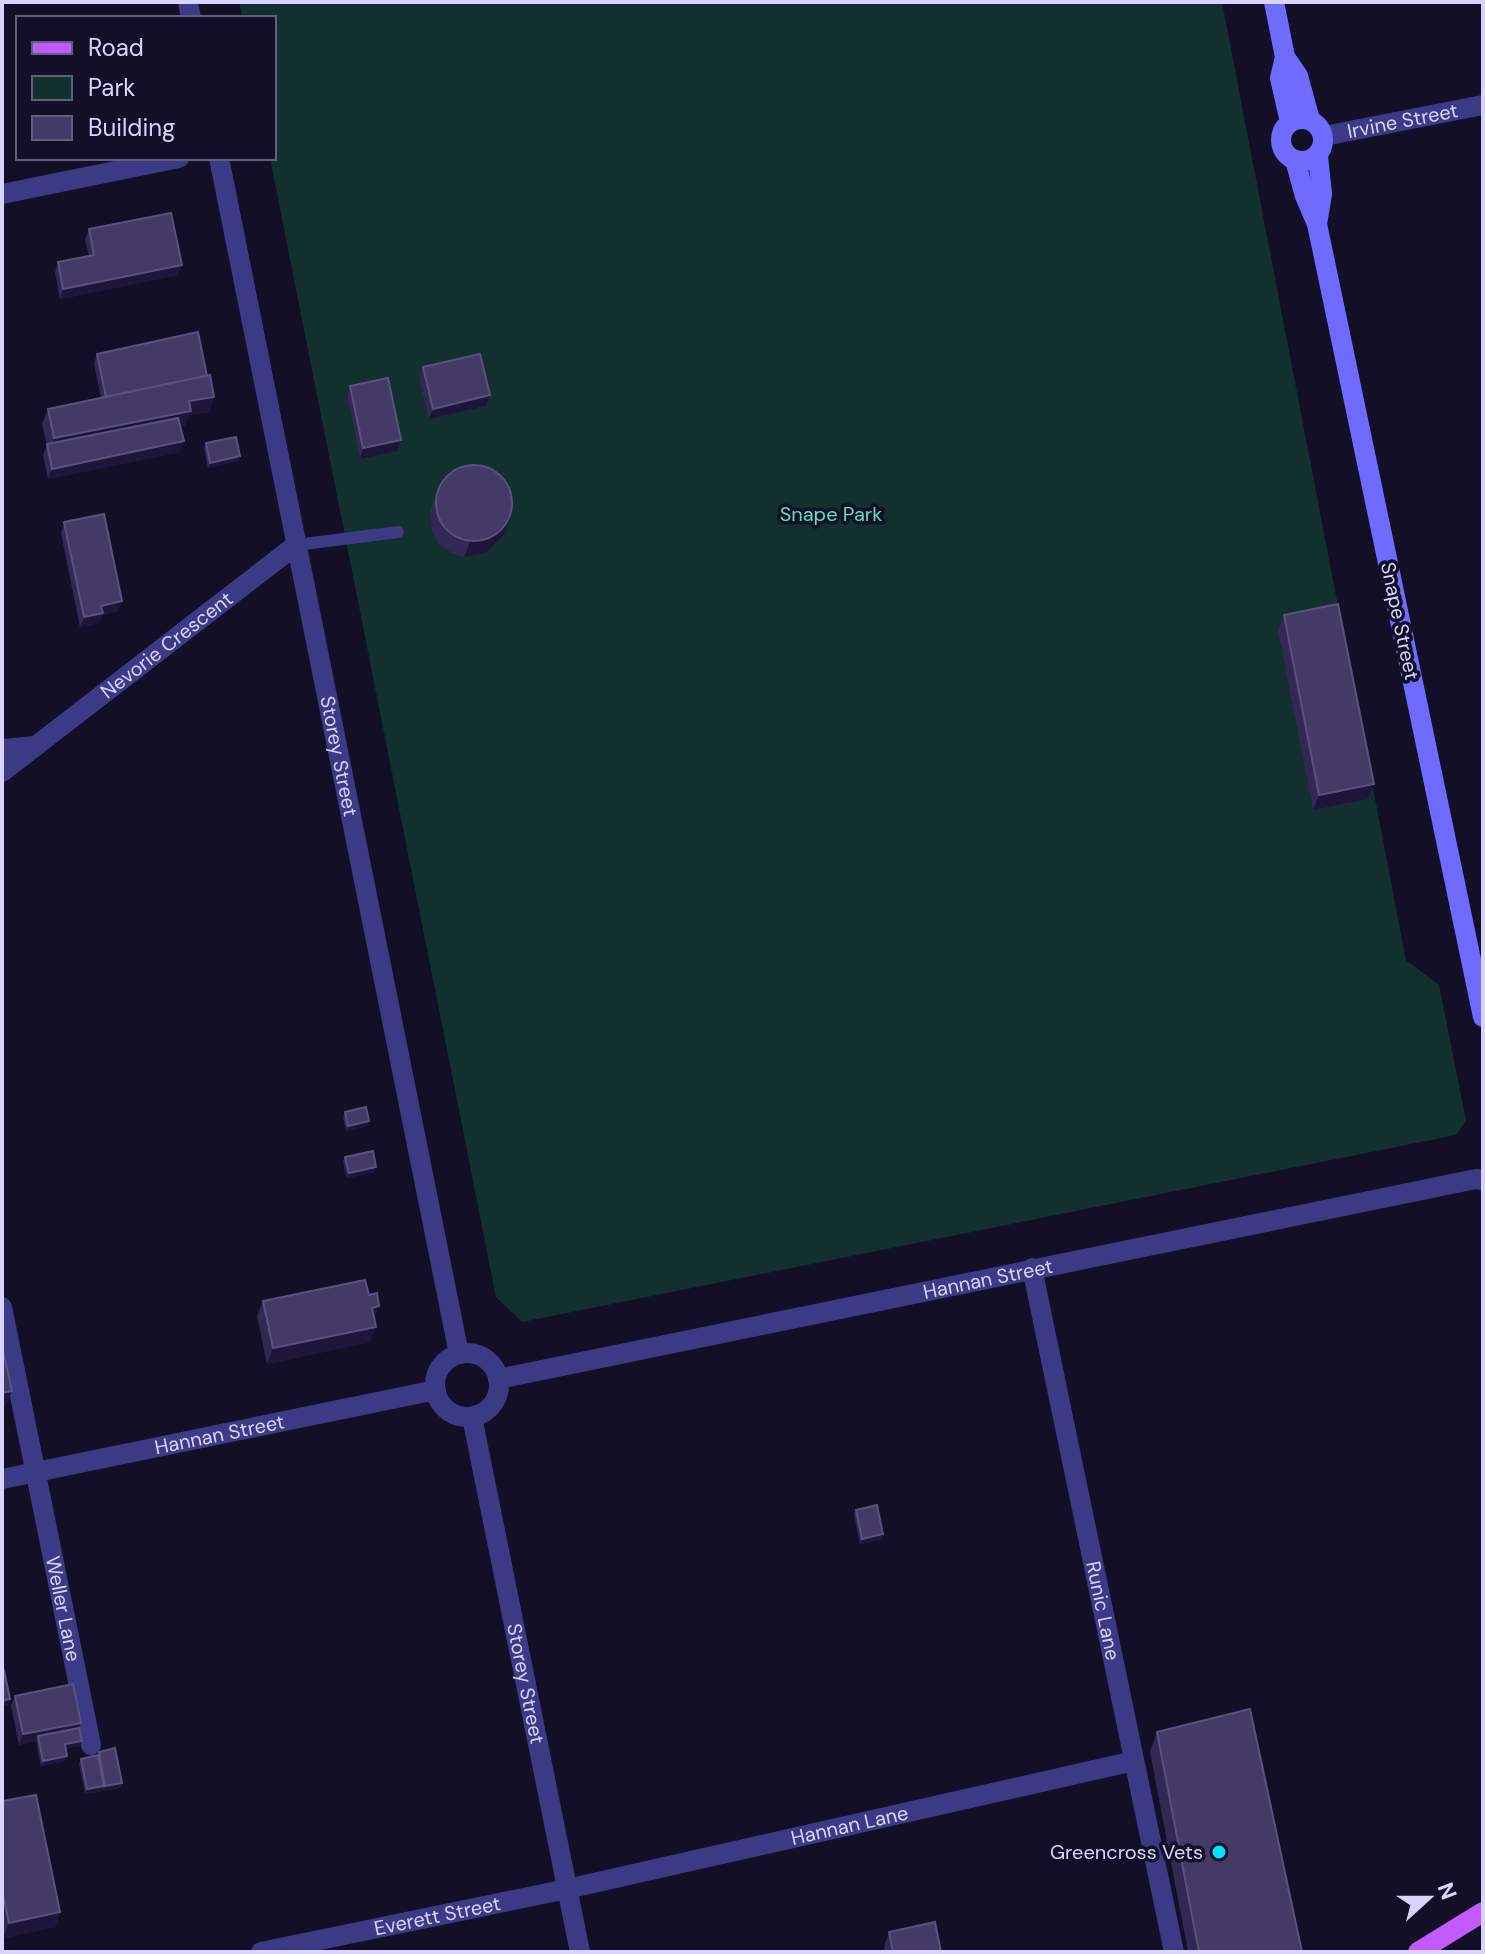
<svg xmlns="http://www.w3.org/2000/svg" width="1485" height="1954" font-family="'DM Sans',sans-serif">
<rect width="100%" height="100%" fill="#130f26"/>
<!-- green -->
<polygon fill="#12302f" points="239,2 1222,2 1406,960 1439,985 1466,1121 1456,1135 522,1322 496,1297 270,158 274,158 274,18 242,18"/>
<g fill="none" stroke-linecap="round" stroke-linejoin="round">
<!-- lane -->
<polyline stroke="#3d3a85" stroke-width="12" points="296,545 398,532"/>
<!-- street -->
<g stroke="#3d3a85" stroke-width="20">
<polyline points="188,2 191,18"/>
<path id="s1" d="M1324,136l159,-31"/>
<path id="s2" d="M219,158l240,1196"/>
<polyline points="2,194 179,158"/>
<polyline points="2,749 36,746"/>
<path id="s3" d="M2,772l294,-227"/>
<path id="s4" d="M1032,1268l142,684"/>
<path id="s5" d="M2,1307l89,438"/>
<circle cx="467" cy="1385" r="32"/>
<path id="s6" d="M498,1379l978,-200 7,1"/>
<path id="s7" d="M472,1417l108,535"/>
<path id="s8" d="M2,1479l434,-89"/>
<path id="s9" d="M261,1952l306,-63 567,-128"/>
</g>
<!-- secondary -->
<g stroke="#6f6bff" stroke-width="20">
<polyline points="1274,2 1285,57 1298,76 1310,120"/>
<polyline points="1285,57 1280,78 1290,122"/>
<circle cx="1302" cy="140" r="21"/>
<polyline points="1295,160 1305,196 1317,224 1483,1017"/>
<polyline points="1317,224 1322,194 1318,156"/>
</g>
<!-- primary -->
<polyline stroke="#c25bff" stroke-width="20" points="1418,1952 1483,1912"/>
</g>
<!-- wall -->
<g fill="#312854">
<polygon points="89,229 182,265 178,275 60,299 55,273 58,262 89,256 85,240"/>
<polygon points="97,354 207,376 214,397 209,412 189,415 185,426 180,427 180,452 48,479 43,455 47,445 42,424 48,409 101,398 94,364"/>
<polygon points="423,367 486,406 429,419 419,378"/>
<polygon points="350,386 397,451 360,459 347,396"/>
<polygon points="206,443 240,456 238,461 208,468 204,448"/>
<polygon points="436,495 505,534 486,553 464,557 452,553 438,543 432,531 430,510"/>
<polygon points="64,522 122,601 118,611 102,615 99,623 80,627 61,533"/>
<polygon points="1284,615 1368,799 1313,810 1278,631"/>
<polygon points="345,1112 369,1121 367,1126 346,1131 343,1117"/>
<polygon points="345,1157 374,1172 347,1178 343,1162"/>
<polygon points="263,1301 374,1319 370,1342 267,1364 257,1316"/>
<polygon points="856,1510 883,1534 882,1540 860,1544 854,1515"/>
<polygon points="15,1696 79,1728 80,1746 66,1748 67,1756 65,1761 41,1766 36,1741 19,1745 11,1706"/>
<polygon points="1157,1732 1302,1952 1188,1952 1150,1752"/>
<polygon points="99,1752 120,1788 104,1791 103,1788 102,1791 85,1794 79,1764 81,1759 97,1755"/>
<polygon points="2,1801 60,1912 55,1927 3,1938 2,1932"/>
<polygon points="889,1932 941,1952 885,1952 884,1947"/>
</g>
<!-- shaded-wall -->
<g fill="#1d163a">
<polygon points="182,265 178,275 60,299 63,289"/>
<polygon points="490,395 486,406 429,419 433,409"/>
<polygon points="214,397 209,412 189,415 185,426 49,454 54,438 189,401"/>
<polygon points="401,440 397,451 360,459 363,448"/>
<polygon points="184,441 180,452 48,479 52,469"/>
<polygon points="240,456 238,461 208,468 210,463"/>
<polygon points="510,519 505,534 486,553 464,557 470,542"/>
<polygon points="122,601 118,611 102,615 99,623 80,627 84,617 101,606"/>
<polygon points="1374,784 1368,799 1313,810 1319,795"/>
<polygon points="369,1121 367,1126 346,1131 348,1126"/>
<polygon points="376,1167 374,1172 347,1178 349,1173"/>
<polygon points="379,1306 373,1321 372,1308"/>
<polygon points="376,1327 370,1342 267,1364 273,1348"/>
<polygon points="12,1391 6,1406 2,1407 2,1393"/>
<polygon points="883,1534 882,1540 860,1544 862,1539"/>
<polygon points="10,1699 8,1705 2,1706 2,1701"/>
<polygon points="81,1723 77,1733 38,1736 36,1741 19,1745 23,1734"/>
<polygon points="82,1741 80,1746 63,1749 65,1744"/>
<polygon points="67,1756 65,1761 41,1766 43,1761"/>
<polygon points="122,1783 120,1788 104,1791 105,1786"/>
<polygon points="104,1786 102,1791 85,1794 87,1789"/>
<polygon points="60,1912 55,1927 3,1938 9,1923"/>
</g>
<!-- building -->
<g fill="#433a66" stroke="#5a527e" stroke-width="2">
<polygon points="171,213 182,265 63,289 58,262 94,255 89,229"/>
<polygon points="198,332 207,376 106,397 97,354"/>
<polygon points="480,354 490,395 433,409 423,367"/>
<polygon points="210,375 214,397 189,401 191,411 54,438 48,409"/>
<polygon points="388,378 401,440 363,448 350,386"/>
<polygon points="178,418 184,441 52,469 47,444"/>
<polygon points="236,437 240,456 210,463 206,443"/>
<circle cx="474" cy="503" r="38"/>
<polygon points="104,514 122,601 101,606 103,613 84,617 64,522"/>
<polygon points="1338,604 1374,784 1319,795 1284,615"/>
<polygon points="366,1107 369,1121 348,1126 345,1112"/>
<polygon points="373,1151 376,1167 349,1173 345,1157"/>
<polygon points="365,1280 369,1295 377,1293 379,1306 372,1308 376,1327 273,1348 263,1301"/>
<polygon points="2,1346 12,1391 2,1393"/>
<polygon points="877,1505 883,1534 862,1539 856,1510"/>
<polygon points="4,1670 10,1699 2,1701 2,1671"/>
<polygon points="73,1684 81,1723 23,1734 15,1696"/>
<polygon points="1250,1709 1302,1952 1199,1952 1157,1732"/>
<polygon points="79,1728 82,1741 65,1744 67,1756 43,1761 38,1736"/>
<polygon points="115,1748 122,1783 105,1786 99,1752"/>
<polygon points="98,1755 104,1786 87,1789 81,1759"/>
<polygon points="36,1795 60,1912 9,1923 2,1890 2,1801"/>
<polygon points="935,1922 941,1952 893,1952 889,1932"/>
</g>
<!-- markers -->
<circle fill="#00e5ff" stroke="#130f26" stroke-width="3" cx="1219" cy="1852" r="8"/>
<g text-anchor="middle" stroke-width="7" stroke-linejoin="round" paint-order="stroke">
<!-- street labels -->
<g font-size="20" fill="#d9d4ff" stroke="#130f26">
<text dy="7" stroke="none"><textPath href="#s1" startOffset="80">Irvine Street</textPath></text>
<text transform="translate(1400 621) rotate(78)" y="7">Snape Street</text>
<text dy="7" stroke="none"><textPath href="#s3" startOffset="208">Nevorie Crescent</textPath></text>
<text dy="7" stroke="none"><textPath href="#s2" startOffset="610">Storey Street</textPath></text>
<text dy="7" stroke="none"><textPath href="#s6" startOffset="500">Hannan Street</textPath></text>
<text dy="7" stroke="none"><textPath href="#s8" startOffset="222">Hannan Street</textPath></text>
<text dy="7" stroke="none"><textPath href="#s5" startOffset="308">Weller Lane</textPath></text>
<text dy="7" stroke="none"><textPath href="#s4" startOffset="350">Runic Lane</textPath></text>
<text dy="7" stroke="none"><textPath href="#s7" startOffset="272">Storey Street</textPath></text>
<text dy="7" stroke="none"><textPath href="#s9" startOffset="602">Hannan Lane</textPath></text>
<text dy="7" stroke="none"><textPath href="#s9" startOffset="180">Everett Street</textPath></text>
</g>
<!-- park labels -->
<g font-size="20" fill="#5fe0c0" stroke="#130f26">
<text x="831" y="521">Snape Park</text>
</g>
<!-- poi labels -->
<g font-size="20" fill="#d9d4ff" stroke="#130f26" text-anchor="end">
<text x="1203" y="1859">Greencross Vets</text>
</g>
</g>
<!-- border -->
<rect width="1485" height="1954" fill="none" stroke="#d9d4ff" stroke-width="8"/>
<!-- legend -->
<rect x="16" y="16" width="260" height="144" fill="#130f26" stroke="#625e7d" stroke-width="2"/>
<rect x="32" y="42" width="40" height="12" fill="#c25bff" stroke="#625e7d" stroke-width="2"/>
<text x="88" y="56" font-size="24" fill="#d9d4ff">Road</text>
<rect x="32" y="76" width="40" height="24" fill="#12302f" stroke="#625e7d" stroke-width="2"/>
<text x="88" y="96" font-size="24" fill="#d9d4ff">Park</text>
<rect x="32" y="116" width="40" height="24" fill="#433a66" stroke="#625e7d" stroke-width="2"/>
<text x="88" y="136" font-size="24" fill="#d9d4ff">Building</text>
<!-- north arrow -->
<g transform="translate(1429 1898) rotate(69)" stroke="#130f26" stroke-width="6" paint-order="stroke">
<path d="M0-6L14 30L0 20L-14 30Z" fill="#d9d4ff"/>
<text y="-12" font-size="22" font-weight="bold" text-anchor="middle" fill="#d9d4ff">N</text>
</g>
</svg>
